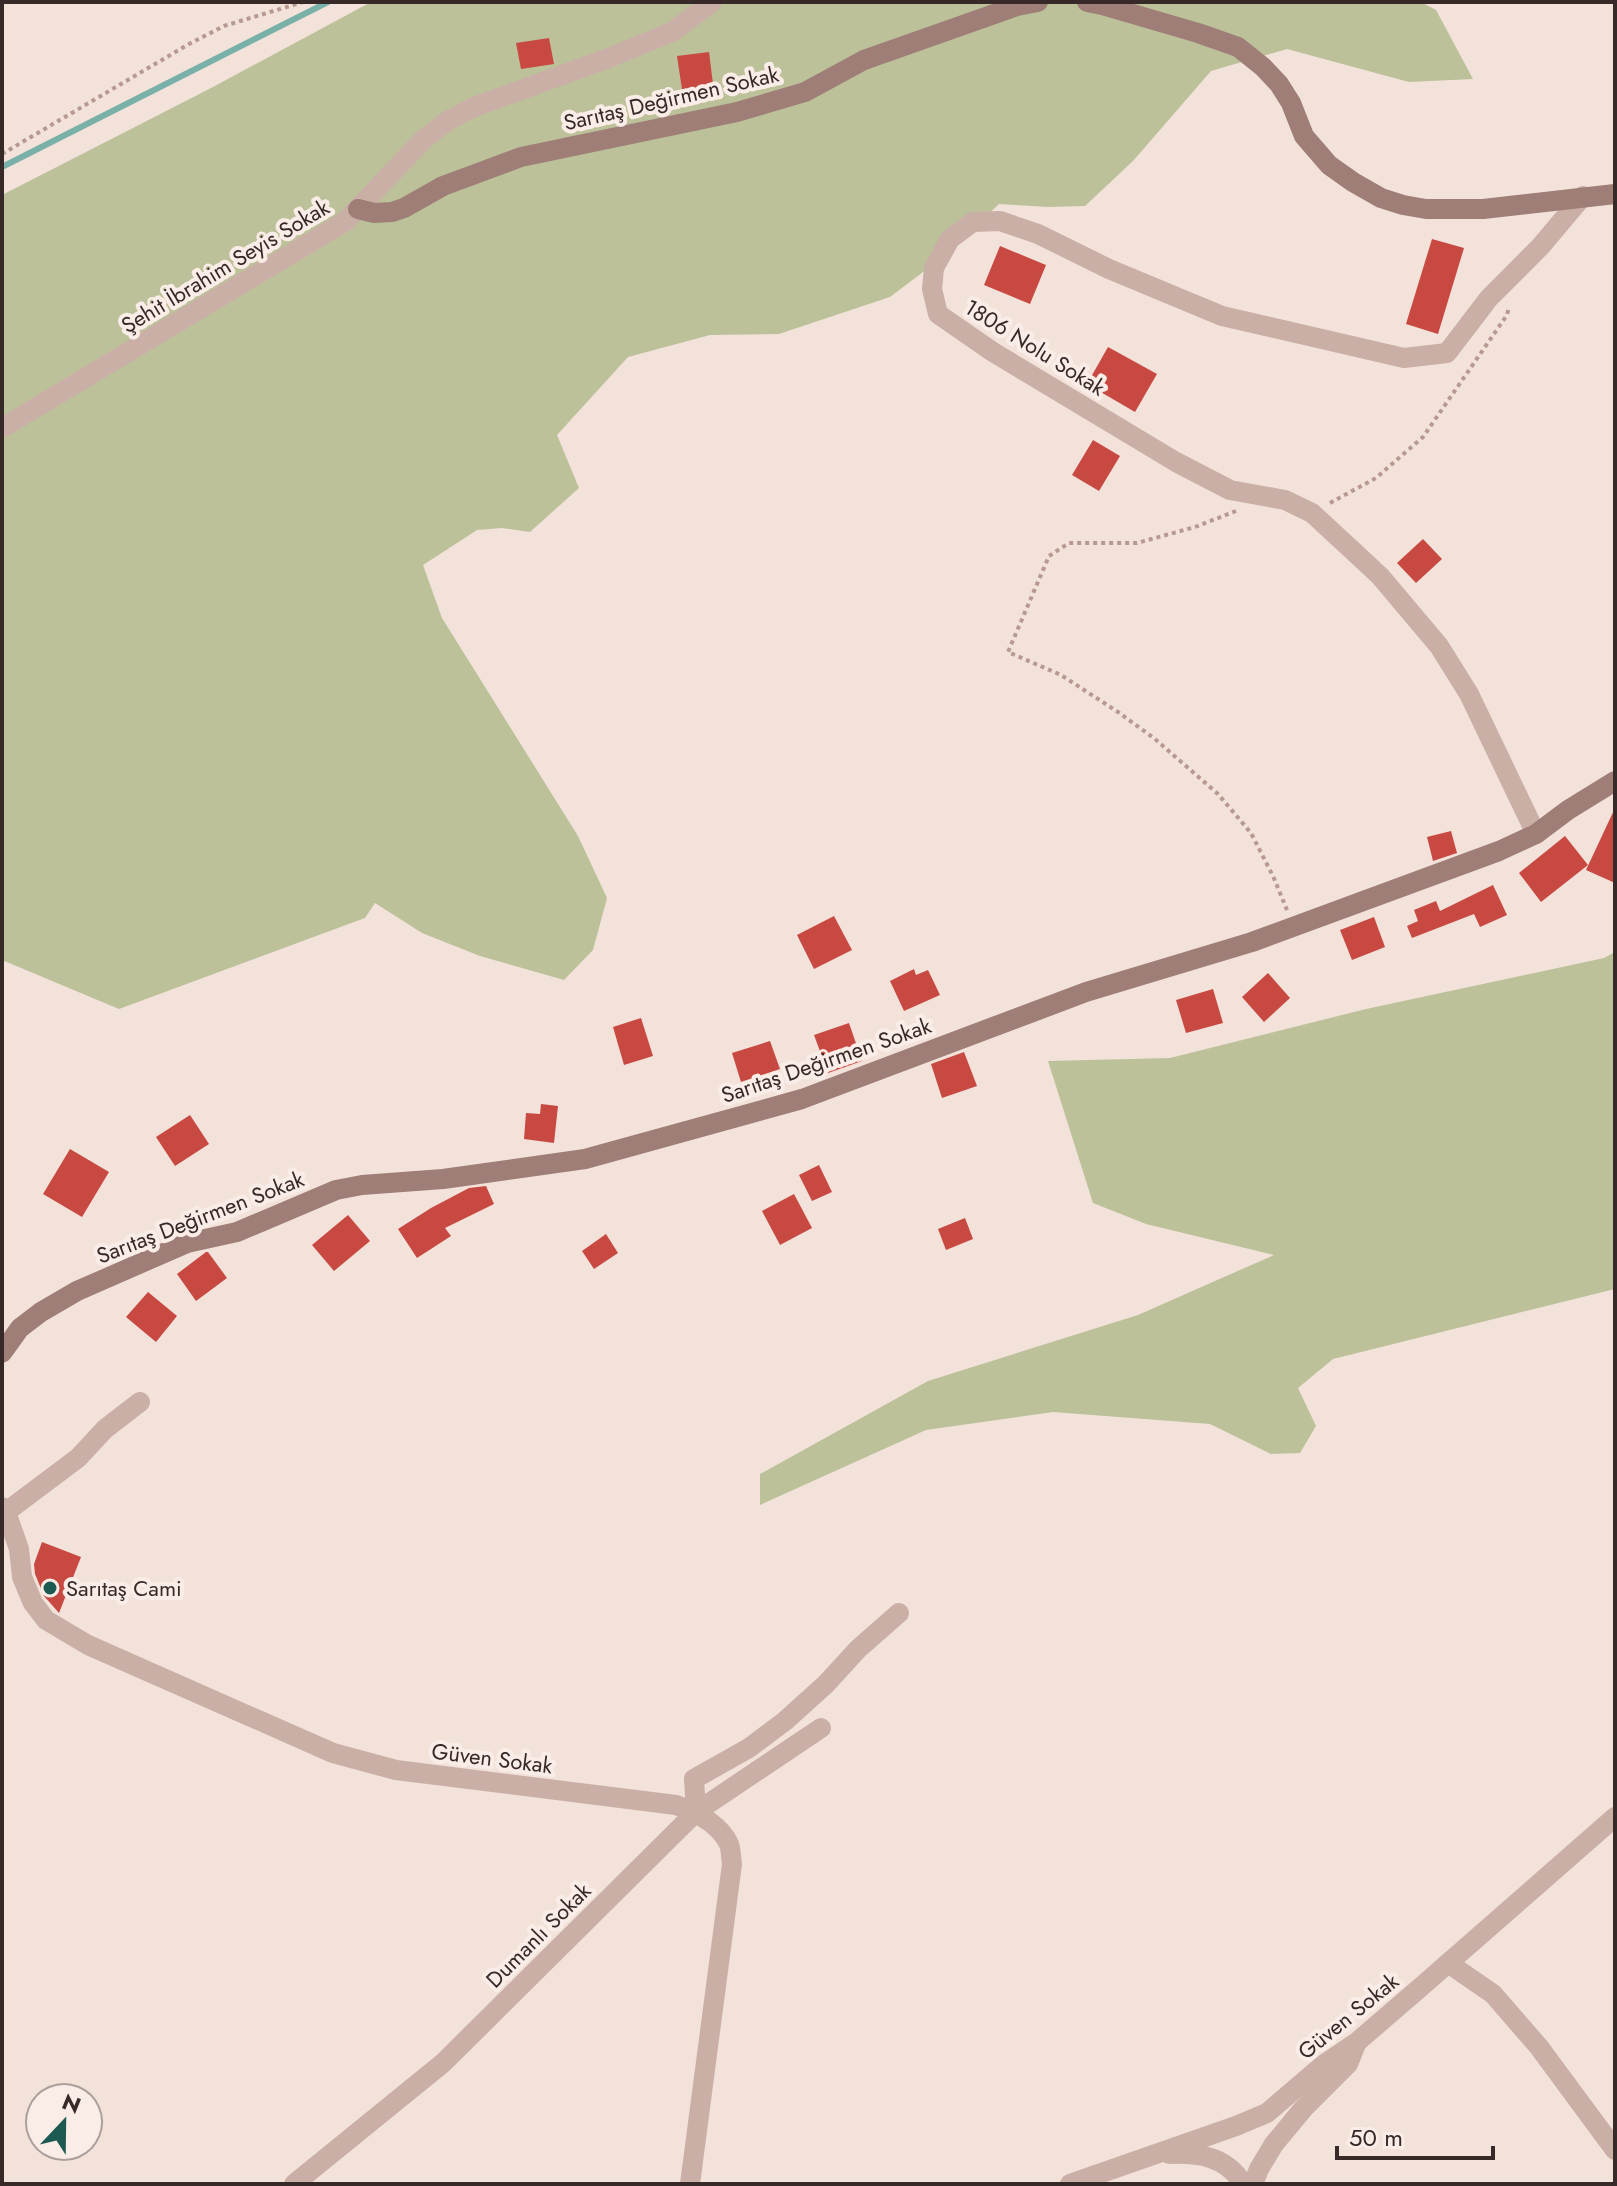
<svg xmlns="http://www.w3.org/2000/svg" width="1617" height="2186" font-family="Jost,sans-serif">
<rect width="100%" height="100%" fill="#f2e2da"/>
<!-- green -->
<g fill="#bcc19a">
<polygon points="371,2 1421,2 1436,10 1473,79 1409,82 1287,49 1211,71 1133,161 1085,206 1047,207 999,204 943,257 890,297 779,334 710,335 628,357 557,435 579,488 530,532 502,528 477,530 423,565 442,618 578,836 607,898 593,950 564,980 480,956 422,933 375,903 365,918 119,1009 2,960 2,195 213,87"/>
<polygon points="1615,952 1615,1289 1333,1359 1298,1388 1316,1426 1300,1453 1271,1454 1210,1424 1053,1412 926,1430 760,1505 760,1474 928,1381 1138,1315 1274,1255 1146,1224 1093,1203 1048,1061 1170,1058 1366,1009 1604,958"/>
</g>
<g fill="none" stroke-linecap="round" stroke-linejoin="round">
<!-- stream -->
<polyline stroke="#79b0a7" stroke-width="6" points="2,167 328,2"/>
</g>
<!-- building -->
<g fill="#c84842">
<polygon points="549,38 554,64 521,69 516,43"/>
<polygon points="709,52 714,92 683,96 677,56"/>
<polygon points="1432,239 1464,248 1438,334 1406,324"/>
<polygon points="1000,246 1046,265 1030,304 984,285"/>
<polygon points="1108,347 1157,374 1135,412 1087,384"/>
<polygon points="1093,440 1120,456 1099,491 1072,475"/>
<polygon points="1423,539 1442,559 1416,583 1397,563"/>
<polygon points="1615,808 1615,883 1586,870"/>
<polygon points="1451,831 1457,853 1433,861 1427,837"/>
<polygon points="1565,836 1588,865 1541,902 1519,873"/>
<polygon points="1493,885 1507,915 1480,927 1474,914 1412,938 1407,926 1418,921 1414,910 1436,901 1440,911"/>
<polygon points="834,916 852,950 814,969 797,935"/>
<polygon points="1374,917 1385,947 1352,960 1340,930"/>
<polygon points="914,969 916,975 928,970 940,995 904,1011 890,981"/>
<polygon points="1268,973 1290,998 1264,1022 1242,997"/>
<polygon points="1213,989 1223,1023 1186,1033 1176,1000"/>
<polygon points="641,1018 653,1056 624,1065 613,1027"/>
<polygon points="849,1023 862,1061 828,1073 814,1035"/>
<polygon points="770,1041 780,1069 741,1082 732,1053"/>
<polygon points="964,1052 977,1086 942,1098 931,1064"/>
<polygon points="541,1104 558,1106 554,1143 524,1139 526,1113 540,1114"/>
<polygon points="190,1115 209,1144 175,1166 156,1137"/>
<polygon points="70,1149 109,1172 82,1217 43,1194"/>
<polygon points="819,1165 832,1192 812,1201 799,1175"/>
<polygon points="486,1186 494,1204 445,1228 451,1236 417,1258 398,1229 431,1208 469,1188"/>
<polygon points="794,1194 812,1228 780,1245 762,1211"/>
<polygon points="348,1215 370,1241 334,1271 312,1245"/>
<polygon points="965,1218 973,1239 946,1250 938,1229"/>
<polygon points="606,1234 618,1253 594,1269 582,1251"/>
<polygon points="206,1252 208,1252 227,1278 196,1301 177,1274"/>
<polygon points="148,1292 177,1316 156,1342 126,1317"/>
<polygon points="42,1542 81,1557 59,1613 44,1596 35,1574 34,1564"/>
</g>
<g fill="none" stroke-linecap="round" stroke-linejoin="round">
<!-- path -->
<g stroke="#b69990" stroke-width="4" stroke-dasharray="4 4" stroke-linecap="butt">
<polyline points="2,154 189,44 224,26 303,2"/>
<polyline points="1330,503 1376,478 1423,437 1507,315 1509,307"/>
<polyline points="1236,511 1195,527 1137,543 1069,543 1049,556 1008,652 1061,675 1118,712 1155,739 1218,794 1251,833 1273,876 1287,910"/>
</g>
<!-- street -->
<g stroke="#caafa6" stroke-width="20">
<polyline points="2,428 346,221 424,139 449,120 474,107 606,59 672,32 712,2"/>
<polyline points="1536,834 1469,694 1439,646 1380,576 1312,513 1285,500 1230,490 1176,462 993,352 938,314 932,289 934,268 950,239 973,222 1000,221 1038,234 1109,269 1222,316 1404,358 1447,353 1489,298 1540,247 1583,196"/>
<path d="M2,1507l4,5 13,37 3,28 11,26 13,17 42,25 245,108 63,17 280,35c20,7 43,18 53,39 2,5 2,14 3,20l-42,320"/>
<polyline points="6,1512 78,1458 105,1429 140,1402"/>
<polyline points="696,1812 694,1779 749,1748 785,1721 826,1684 858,1649 899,1613"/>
<polyline points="1448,1963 1493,1994 1539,2047 1615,2150"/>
<path d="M1169,2154c30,-1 57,2 74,30"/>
<polyline points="294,2184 443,2063 696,1812 821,1728"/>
<polyline points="1070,2184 1236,2126 1267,2113 1323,2065 1357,2042 1422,1986 1615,1817"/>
<polyline points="1253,2184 1259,2169 1274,2144 1303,2109 1348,2064 1356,2044"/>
</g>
<!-- secondary -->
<g stroke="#9e7e77" stroke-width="20">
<polyline points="1087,2 1102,5 1198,33 1238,47 1263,67 1279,84 1291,103 1304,136 1329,165 1353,182 1381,198 1403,205 1426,209 1483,209 1615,194"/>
<polyline points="358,209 374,213 392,212 404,208 443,186 521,157 737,112 805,92 864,60 1017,6 1038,2"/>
<polyline points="2,1353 20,1328 41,1312 77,1291 187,1243 237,1232 336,1190 362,1185 443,1179 585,1159 802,1099 1086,992 1252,942 1499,851 1536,834 1568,810 1615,781"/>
</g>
</g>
<!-- markers -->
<circle fill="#1c5950" stroke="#faede7" stroke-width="3" cx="50" cy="1588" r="8"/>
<g text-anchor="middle" stroke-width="8" stroke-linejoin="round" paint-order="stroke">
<!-- street labels -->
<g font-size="22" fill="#362927" stroke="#faede7">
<text transform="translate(671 98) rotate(-13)" y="8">Sarıtaş Değirmen Sokak</text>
<text transform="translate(225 266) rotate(-31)" y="8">Şehit İbrahim Seyis Sokak</text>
<text transform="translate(1035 347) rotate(32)" y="8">1806 Nolu Sokak</text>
<text transform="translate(826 1060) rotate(-19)" y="8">Sarıtaş Değirmen Sokak</text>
<text transform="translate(200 1217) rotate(-21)" y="8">Sarıtaş Değirmen Sokak</text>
<text transform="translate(492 1758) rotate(7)" y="8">Güven Sokak</text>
<text transform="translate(538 1935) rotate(-45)" y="8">Dumanlı Sokak</text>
<text transform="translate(1348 2016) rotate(-39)" y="8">Güven Sokak</text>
</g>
<!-- poi labels -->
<g font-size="22" fill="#362927" stroke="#faede7" text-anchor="start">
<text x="66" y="1596">Sarıtaş Cami</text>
</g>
</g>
<!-- border -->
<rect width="1617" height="2186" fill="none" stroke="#362927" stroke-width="8"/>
<!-- north arrow -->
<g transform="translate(64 2122) rotate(22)"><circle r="38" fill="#faede7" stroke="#ac9f9a" stroke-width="2"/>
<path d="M0-6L14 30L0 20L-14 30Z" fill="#1c5950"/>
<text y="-12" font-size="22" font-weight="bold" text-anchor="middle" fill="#362927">N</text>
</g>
<!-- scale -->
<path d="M1337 2146v12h156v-12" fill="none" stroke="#362927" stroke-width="4"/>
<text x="1349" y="2146" font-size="24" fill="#362927" stroke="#faede7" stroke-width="6" paint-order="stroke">50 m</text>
</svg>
